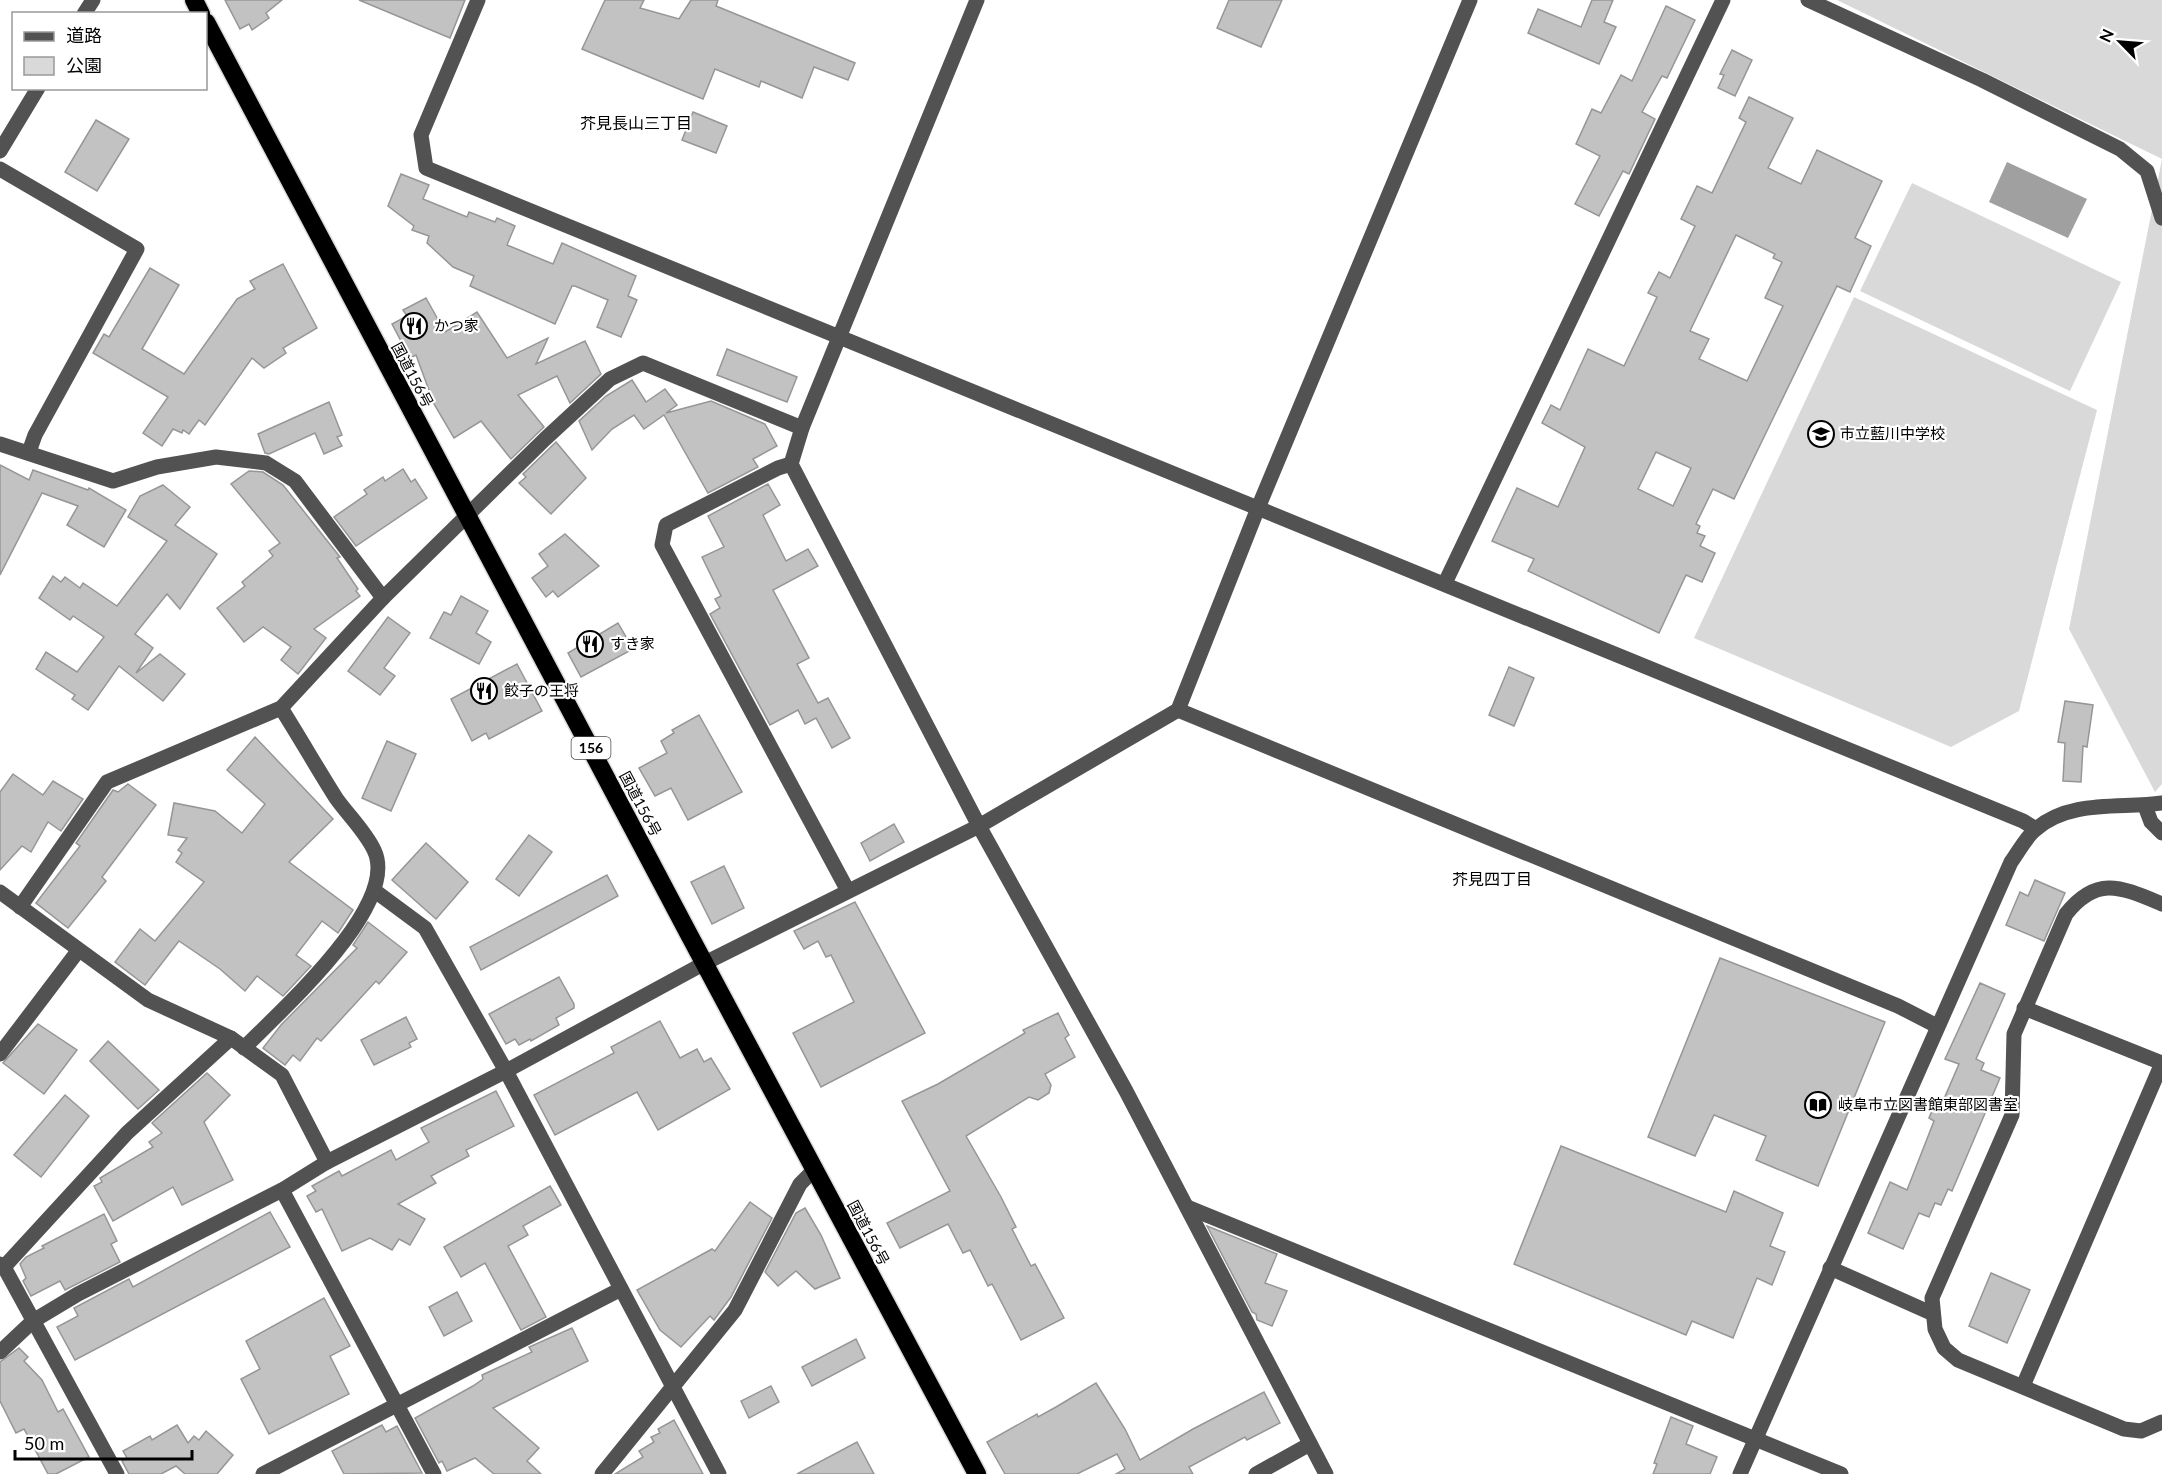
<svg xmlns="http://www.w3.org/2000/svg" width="2162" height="1474" font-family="Lato,'Noto Sans JP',sans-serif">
<rect width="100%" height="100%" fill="#fff"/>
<!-- green -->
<g fill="#d9d9d9">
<polygon points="1837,0 2162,0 2162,784 2155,792 2069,629 2162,159"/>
<polygon points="1912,183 2121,282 2070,391 1860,291"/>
<polygon points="1854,297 2097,410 2019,711 1951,747 1694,638"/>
</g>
<!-- water -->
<polygon fill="#a0a0a0" points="2007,162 2087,199 2068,238 1989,202"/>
<!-- building -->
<g fill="#c2c2c2" stroke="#969696" stroke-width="1.5" fill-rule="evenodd">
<polygon points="225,0 282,0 266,13 269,18 252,30 249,24 240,29"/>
<polygon points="359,0 465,0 450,38"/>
<polygon points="605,0 644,0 640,8 679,19 691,0 718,0 716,6 855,63 848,80 814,67 802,98 761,81 759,87 715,69 703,99 582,49"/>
<polygon points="1229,0 1282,0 1261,47 1217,28"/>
<polygon points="1592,0 1613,0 1604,22 1616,27 1599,64 1528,33 1538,9 1581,27"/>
<polygon points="1666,6 1695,20 1667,78 1662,76 1642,112 1655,119 1629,174 1623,171 1599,216 1575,204 1600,156 1576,144 1592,109 1601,113 1621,75 1632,81"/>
<polygon points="1732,50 1752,60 1735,96 1718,88 1724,75 1720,74"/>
<path d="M1749,97l44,21 -25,50 33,16 16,-34 65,31 -27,57 16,8 -21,46 -13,-6 -103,213 -21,-10 -17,35 4,2 -3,7 8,3 -5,10 15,7 -13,29 -16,-7 -27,58 -131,-62 6,-12 -42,-18 25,-53 41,19 27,-60 -43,-24 9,-18 9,5 28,-61 36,17 33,-69 -9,-4 11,-21 11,6 25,-52 -14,-7 16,-33 15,7 34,-71 -7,-4zM1736,235l39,19 -2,4 9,4 -17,36 18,8 -36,75 -48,-22 10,-20 -19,-8zM1656,452l35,16 -18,38 -35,-17z"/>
<polygon points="693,112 727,126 716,153 682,140"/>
<polygon points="96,120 129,139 97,191 65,172"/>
<polygon points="401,174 429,185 423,199 467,217 469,212 495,222 497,218 515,226 507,245 553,264 562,243 636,276 628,296 637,300 621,337 597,327 608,300 575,286 572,286 555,324 470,286 474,276 453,267 427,243 429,236 412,230 414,226 388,206"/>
<polygon points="283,264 317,328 283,348 286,353 264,368 252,358 205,425 199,420 189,434 183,430 182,433 173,429 162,446 143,433 168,397 93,353 104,334 109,337 150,268 179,285 142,349 184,374 237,299 255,289 250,281"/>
<polygon points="426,298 445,332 477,312 507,358 548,338 536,364 585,341 601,374 570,403 557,376 518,395 544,427 511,459 481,421 454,438 434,404 416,355 410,358 392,324 407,316 403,310"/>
<polygon points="727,349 797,377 787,402 717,375"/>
<polygon points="632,380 646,402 665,389 677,405 666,413 711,401 765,424 777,446 753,459 758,467 708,493 664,415 644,429 634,415 612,429 592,450 579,421 606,396"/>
<polygon points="329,402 342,435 337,437 342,446 324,454 315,433 269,454 265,453 258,434"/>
<polygon points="556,442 586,478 551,514 519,483 526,477 523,474"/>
<polygon points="0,465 29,480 33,470 88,490 89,488 126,510 104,547 67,525 78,506 42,493 0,575"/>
<polygon points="403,469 411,482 415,479 427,498 356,546 334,517 367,494 364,490 383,477 385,481"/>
<polygon points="249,471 263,472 283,485 340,557 337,558 358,589 356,591 360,596 314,629 326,638 298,674 281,660 291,647 263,627 244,642 217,608 245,586 242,582 273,556 269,551 280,543 231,484"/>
<polygon points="768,484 780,505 763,515 786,561 808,549 818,566 773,590 809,658 797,664 818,703 828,698 850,738 832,748 816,718 805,724 798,710 770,725 710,614 720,608 715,599 721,596 702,557 724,547 708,516"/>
<polygon points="163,485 190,507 175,525 217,554 180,609 167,594 135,634 153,648 136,673 160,654 185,674 163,701 119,666 88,710 72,699 75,695 36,669 46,652 77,672 104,637 73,616 70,620 39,598 53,576 61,582 65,577 80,588 83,583 117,606 167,541 128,517 140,496"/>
<polygon points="565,534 599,566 558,597 553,591 546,597 532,578 548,566 539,554"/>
<polygon points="461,596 488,611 476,633 491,642 479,664 430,638 444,612 451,615"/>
<polygon points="388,617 410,633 384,668 395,676 380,695 348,671"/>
<polygon points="618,623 633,649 581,677 568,653"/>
<polygon points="517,664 542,711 489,739 486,733 472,741 451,699"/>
<polygon points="1509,667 1534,678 1514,726 1489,715"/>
<polygon points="2065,701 2093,705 2087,747 2083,746 2081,782 2063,781 2065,743 2058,742"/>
<polygon points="699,715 742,792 688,820 671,788 655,796 639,768 667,753 661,741 674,733 672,730"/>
<polygon points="255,737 333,819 289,862 353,910 338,933 322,921 296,955 311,966 283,996 257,976 245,991 220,969 179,941 145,985 115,962 140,929 155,941 204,882 176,862 182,853 178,850 187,838 168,835 174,803 215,811 242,833 265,804 227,770"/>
<polygon points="387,741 416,754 391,811 362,798"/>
<polygon points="13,774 43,795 53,781 83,799 61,831 48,822 31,852 22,846 0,870 0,792"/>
<polygon points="128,784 156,805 102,877 106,881 68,928 36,903 80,846 76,843 113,790 118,792"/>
<polygon points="894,824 904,842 870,861 861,843"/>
<polygon points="529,835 552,852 519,896 496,879"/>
<polygon points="426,843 468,882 436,919 392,880"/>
<polygon points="724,866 744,908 712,924 691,882"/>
<polygon points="607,875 618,896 481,970 470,947"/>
<polygon points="2035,880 2065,893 2044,941 2006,925 2020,892 2028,896"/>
<polygon points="855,902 925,1033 821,1087 793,1033 854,1002 831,955 826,957 818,941 804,949 794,931"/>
<polygon points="368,922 407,952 379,984 376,981 321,1041 317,1038 300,1061 293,1055 285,1065 263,1048 281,1025 357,948 353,945"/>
<polygon points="1720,958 1885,1022 1818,1186 1756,1160 1766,1136 1714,1115 1695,1156 1648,1137"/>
<polygon points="559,977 574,1004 574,1008 556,1018 559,1025 531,1041 530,1039 519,1045 515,1039 506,1044 489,1014"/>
<polygon points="1980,983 2005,994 1976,1059 1984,1063 1981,1070 2000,1078 1952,1191 1948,1189 1941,1205 1935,1203 1929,1217 1919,1213 1903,1249 1868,1233 1890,1182 1907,1190 1934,1121 1929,1118 1937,1099 1943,1101 1959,1064 1945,1059"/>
<polygon points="1058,1013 1069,1035 1065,1038 1075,1057 1045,1074 1051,1085 1049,1093 1038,1100 1029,1097 966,1136 1001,1197 1016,1227 1012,1229 1031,1266 1035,1264 1064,1318 1021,1340 992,1284 988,1286 970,1250 963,1253 948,1224 900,1248 887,1223 950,1191 902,1101 938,1084 1025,1033 1023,1030"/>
<polygon points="406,1017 417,1039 409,1043 411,1047 374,1065 361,1040"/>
<polygon points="660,1021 680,1058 697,1049 704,1062 711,1058 730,1089 658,1130 637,1092 555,1135 534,1095 614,1053 611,1047"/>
<polygon points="38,1024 77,1050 44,1094 3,1063"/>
<polygon points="108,1041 159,1090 138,1109 90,1061"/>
<polygon points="207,1073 230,1095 204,1122 233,1180 182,1205 173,1187 113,1221 94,1186 102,1182 100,1178 153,1147 149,1142 162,1133 152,1123"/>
<polygon points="496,1091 514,1126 466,1150 469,1156 431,1176 436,1183 398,1204 425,1219 410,1245 399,1239 392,1250 370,1238 342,1251 322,1209 316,1212 307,1196 316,1191 312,1186 339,1171 342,1176 391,1150 396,1160 429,1142 421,1128"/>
<polygon points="65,1095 89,1116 41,1177 14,1155"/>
<polygon points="1561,1146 1726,1212 1734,1191 1783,1213 1770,1246 1785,1252 1772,1285 1757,1278 1733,1338 1692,1321 1686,1335 1514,1264"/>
<polygon points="550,1186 561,1205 523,1226 528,1235 508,1246 546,1317 521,1330 485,1263 461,1277 444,1247"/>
<polygon points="750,1202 772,1218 731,1297 714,1320 710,1316 681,1347 660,1330 637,1290 712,1249 715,1251"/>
<polygon points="805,1208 821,1235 840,1278 815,1289 796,1271 778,1286 765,1272 796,1213"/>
<polygon points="270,1212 290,1247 75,1360 57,1327 78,1316 74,1308 129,1279 133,1287"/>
<polygon points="104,1214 117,1241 111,1244 120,1262 65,1290 60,1281 31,1296 23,1281 26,1278 20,1264 26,1257 44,1248 42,1246"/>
<polygon points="1207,1226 1277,1254 1265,1283 1287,1291 1272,1326 1257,1320 1256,1314 1252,1312"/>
<polygon points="1991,1273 2030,1290 2007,1343 1969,1326"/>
<polygon points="457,1292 472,1321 444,1336 429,1307"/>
<polygon points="324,1298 350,1346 330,1356 349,1394 269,1434 241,1379 260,1369 246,1341"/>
<polygon points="572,1328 588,1361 493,1408 539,1448 527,1461 541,1474 494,1474 475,1458 447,1471 442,1461 439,1463 415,1418 473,1386 483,1379 482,1375 532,1352 529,1347"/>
<polygon points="856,1339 865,1358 812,1386 802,1367"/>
<polygon points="19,1348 28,1357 24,1361 42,1380 58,1412 63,1409 89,1457 56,1474 48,1474 24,1429 16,1433 0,1401 0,1362"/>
<polygon points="1096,1383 1125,1429 1140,1460 1193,1429 1264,1392 1280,1423 1247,1440 1245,1437 1189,1467 1193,1474 1116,1474 1125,1469 1117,1454 1077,1474 1005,1474 987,1442 1037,1414 1038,1417 1056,1407"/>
<polygon points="771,1386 779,1402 749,1418 741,1401"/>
<polygon points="1671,1417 1693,1426 1686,1444 1717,1457 1710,1474 1653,1474 1657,1464 1654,1463"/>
<polygon points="674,1420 703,1474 615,1474 643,1457 639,1451 654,1442 651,1437 660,1433 658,1429"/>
<polygon points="177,1425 188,1443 194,1436 199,1440 206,1431 233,1455 217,1474 185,1474 176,1466 161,1474 129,1474 122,1461 127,1458 123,1451 150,1436 152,1440"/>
<polygon points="382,1425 386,1432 397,1426 422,1473 344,1474 332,1451"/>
<polygon points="857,1442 874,1474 797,1474"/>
</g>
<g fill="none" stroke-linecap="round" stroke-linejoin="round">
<defs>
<g id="highway">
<polyline points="194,0 201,14"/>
<path d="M206,22c256,485 512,969 771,1452"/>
</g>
</defs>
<!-- highway casing -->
<use href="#highway" stroke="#dbdbdb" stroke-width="21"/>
<!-- minor -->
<g stroke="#525252" stroke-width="15">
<path d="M478,0l-57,135 5,33c531,220 1065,434 1597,653l13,8"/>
<polyline points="977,0 802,428 791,464 979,826 1126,1091 1326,1474"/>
<polyline points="1808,0 1982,80 2120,149 2147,171 2162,218"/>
<polyline points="84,14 93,0"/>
<polyline points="0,151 38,88"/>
<polyline points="0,169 137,249 35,435 29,452"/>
<polyline points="0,444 113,481 157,467 216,457 266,463 295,481 383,598"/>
<polyline points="791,464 778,468 666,525 662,545 848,891"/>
<polyline points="1445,583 1723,0"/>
<polyline points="1178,710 1898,1006 1937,1026"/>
<polyline points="2145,806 2151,822 2162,833"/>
<polyline points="375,891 425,928 506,1071 719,1474"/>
<polyline points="0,892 148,1000 231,1038 282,1075 327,1162"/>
<path d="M2162,904c-41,-17 -65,-29 -96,10l-52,120 -2,81 -80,183 3,31 9,19 14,12 166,69 17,2 21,-9"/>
<polyline points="20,907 107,782 281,708 383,598 545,439 610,379 643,363 802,428"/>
<polyline points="2024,1008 2162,1063"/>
<path d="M244,1048c36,-37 157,-143 130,-198 -9,-19 -26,-35 -38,-52 -19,-30 -36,-60 -55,-90"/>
<polyline points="0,1054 78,951"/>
<polyline points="282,1190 434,1474"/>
<polyline points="1187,1207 1841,1474"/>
<polyline points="0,1264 4,1267 117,1474"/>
<polyline points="4,1267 127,1133 231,1038"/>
<polyline points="1830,1268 1931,1313"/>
<polyline points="0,1352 33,1321 78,1294 282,1190 327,1162 506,1071 703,964 979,826 1178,710 1258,508 1470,0"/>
<polyline points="2023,1386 2162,1063"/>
<polyline points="263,1474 621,1289"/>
<polyline points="602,1474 735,1310 800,1184 814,1170"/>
<polyline points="1256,1474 1310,1444"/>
<path d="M1740,1474l271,-612c8,-11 15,-25 25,-33 35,-30 85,-20 126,-26"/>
</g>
<!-- highway -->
<use href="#highway" stroke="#000" stroke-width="18"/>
</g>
<!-- icons -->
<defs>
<symbol id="restaurant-ring" viewBox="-11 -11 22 22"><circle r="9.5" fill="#fff" stroke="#000" stroke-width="1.5"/><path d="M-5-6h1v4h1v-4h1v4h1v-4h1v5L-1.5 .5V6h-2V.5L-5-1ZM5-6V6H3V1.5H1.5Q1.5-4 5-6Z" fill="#000"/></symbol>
<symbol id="school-ring" viewBox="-11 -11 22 22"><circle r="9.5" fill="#fff" stroke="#000" stroke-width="1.5"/><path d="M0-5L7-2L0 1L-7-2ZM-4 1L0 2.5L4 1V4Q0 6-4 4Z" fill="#000"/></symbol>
<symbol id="library-ring" viewBox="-11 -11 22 22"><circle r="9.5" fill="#fff" stroke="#000" stroke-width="1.5"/><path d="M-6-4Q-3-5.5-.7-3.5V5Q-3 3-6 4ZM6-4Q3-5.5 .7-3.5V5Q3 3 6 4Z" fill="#000"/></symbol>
</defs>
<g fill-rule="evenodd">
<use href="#restaurant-ring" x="399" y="311" width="30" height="30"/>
<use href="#school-ring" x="1806" y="419" width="30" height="30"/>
<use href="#restaurant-ring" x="575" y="629" width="30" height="30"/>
<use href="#restaurant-ring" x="469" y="676" width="30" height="30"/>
<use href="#library-ring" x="1803" y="1090" width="30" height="30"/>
</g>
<g text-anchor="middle" stroke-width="4.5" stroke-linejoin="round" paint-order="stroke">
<!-- shield labels -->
<rect fill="#fff" stroke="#4c4c4c" stroke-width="1.5" x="571.5" y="737" width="39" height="22" rx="4.5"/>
<g font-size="14" font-weight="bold" fill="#000">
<text x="591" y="753">156</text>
</g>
<!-- poi labels -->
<g font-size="15" fill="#000" stroke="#fff" text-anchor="start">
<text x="434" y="331">かつ家</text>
<text x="1840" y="439">市立藍川中学校</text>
<text x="610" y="649">すき家</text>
<text x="504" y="696">餃子の王将</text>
<text x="1838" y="1110">岐阜市立図書館東部図書室</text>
</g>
<!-- street labels -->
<g font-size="15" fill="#000" stroke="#fff">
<text transform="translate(412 375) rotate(62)" y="5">国道156号</text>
<text transform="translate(640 804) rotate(62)" y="5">国道156号</text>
<text transform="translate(868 1233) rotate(62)" y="5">国道156号</text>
</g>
<!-- neighbourhood labels -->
<g font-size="16" fill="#000" stroke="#fff">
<text x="636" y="129">芥見長山三丁目</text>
<text x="1492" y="885">芥見四丁目</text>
</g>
</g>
<!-- legend -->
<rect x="12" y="12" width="195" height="78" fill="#ffffff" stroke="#999999" stroke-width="1.5"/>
<rect x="24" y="32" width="30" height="9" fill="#525252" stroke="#999999" stroke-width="1.5"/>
<text x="66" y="42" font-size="18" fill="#000000">道路</text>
<rect x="24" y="57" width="30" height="18" fill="#d9d9d9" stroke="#999999" stroke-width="1.5"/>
<text x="66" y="72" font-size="18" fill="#000000">公園</text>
<!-- north arrow -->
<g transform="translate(2120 42) rotate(295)" stroke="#ffffff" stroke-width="4.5" paint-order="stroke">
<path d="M0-4.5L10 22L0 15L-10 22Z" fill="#000000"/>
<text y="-9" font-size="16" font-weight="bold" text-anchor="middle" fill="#000000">N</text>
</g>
<!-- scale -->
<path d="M15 1450v9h177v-9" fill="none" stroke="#000000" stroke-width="3"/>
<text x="24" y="1450" font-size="18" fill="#000000" stroke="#ffffff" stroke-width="4.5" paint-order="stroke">50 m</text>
</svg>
